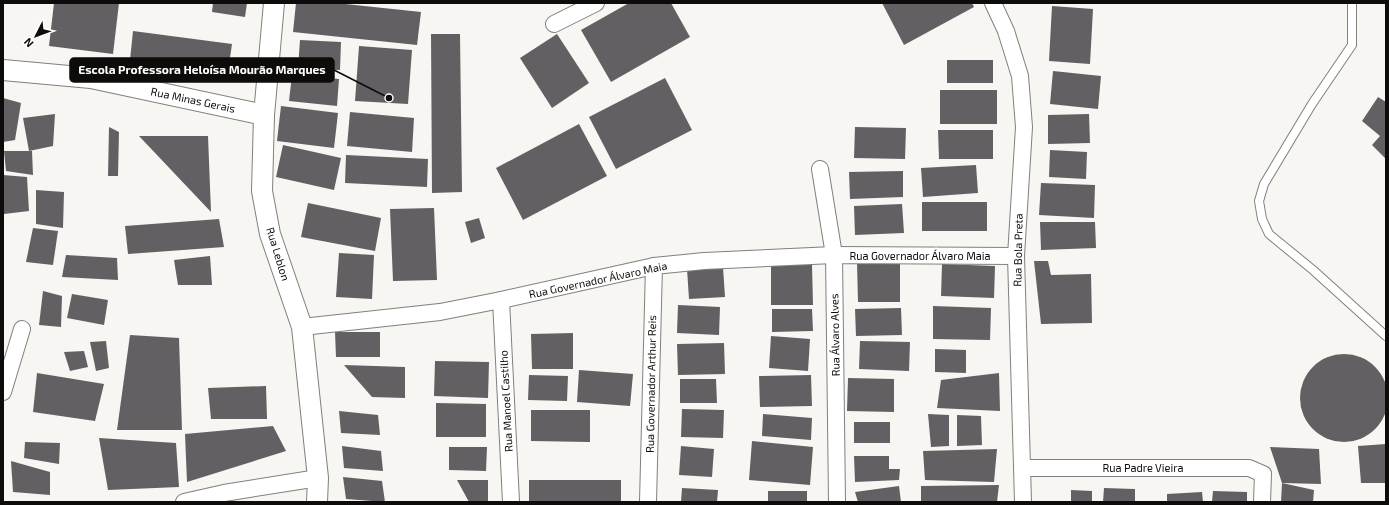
<svg xmlns="http://www.w3.org/2000/svg" width="1389" height="505" font-family="'Exo 2',sans-serif">
<rect width="100%" height="100%" fill="#f8f6f2"/>
<!-- building -->
<g fill="#626063">
<polygon points="54,3 119,3 113,54 49,46"/>
<polygon points="213,3 247,3 245,17 212,12"/>
<polygon points="296,3 336,3 421,12 417,45 293,32"/>
<polygon points="629,3 671,3 690,37 611,82 581,30"/>
<polygon points="882,3 972,3 974,7 904,45"/>
<polygon points="1052,6 1093,9 1090,64 1049,61"/>
<polygon points="133,31 232,44 228,72 130,60"/>
<polygon points="431,34 460,34 462,192 432,193"/>
<polygon points="557,34 589,83 552,108 520,58"/>
<polygon points="300,40 341,42 340,70 298,68"/>
<polygon points="359,46 412,50 408,104 355,101"/>
<rect x="947" y="60" width="46" height="23"/>
<polygon points="1053,71 1101,76 1098,109 1050,104"/>
<polygon points="292,75 339,79 337,106 289,101"/>
<polygon points="665,78 692,130 616,169 589,117"/>
<rect x="940" y="90" width="57" height="34"/>
<polygon points="1378,97 1386,102 1386,159 1372,145 1380,136 1362,121"/>
<polygon points="3,98 21,103 15,140 3,142"/>
<polygon points="281,106 338,113 334,148 277,141"/>
<polygon points="350,112 414,118 412,152 347,146"/>
<polygon points="55,114 53,146 29,151 32,151 33,175 6,171 4,151 29,151 23,118"/>
<polygon points="1089,114 1090,143 1048,144 1048,115"/>
<polygon points="579,124 607,176 523,220 496,168"/>
<polygon points="109,127 119,132 118,176 108,176"/>
<polygon points="855,127 906,128 905,159 854,158"/>
<polygon points="938,130 993,130 993,159 939,159"/>
<polygon points="139,136 208,136 211,212"/>
<polygon points="283,145 341,158 334,190 276,177"/>
<polygon points="1050,150 1087,152 1086,179 1049,177"/>
<polygon points="346,155 428,159 427,187 345,183"/>
<polygon points="976,165 978,193 923,197 921,168"/>
<polygon points="903,171 903,197 850,199 849,172"/>
<polygon points="3,175 27,177 29,211 4,214"/>
<polygon points="1041,183 1095,185 1094,218 1039,215"/>
<polygon points="36,190 64,192 63,228 36,224"/>
<rect x="922" y="202" width="65" height="29"/>
<polygon points="308,203 381,218 375,251 301,237"/>
<polygon points="902,204 904,233 855,235 854,206"/>
<polygon points="434,208 437,280 393,281 390,209"/>
<polygon points="479,218 485,238 471,243 465,222"/>
<polygon points="219,219 224,247 128,254 125,226"/>
<polygon points="1040,222 1095,222 1096,248 1041,250"/>
<polygon points="33,228 58,231 53,265 26,262"/>
<polygon points="339,253 374,255 372,299 336,297"/>
<polygon points="66,255 117,258 118,280 62,277"/>
<polygon points="210,256 212,285 178,285 174,260"/>
<polygon points="1034,261 1048,261 1051,275 1091,274 1092,323 1041,324"/>
<polygon points="857,263 900,263 900,302 858,302"/>
<polygon points="942,264 995,266 994,298 941,296"/>
<polygon points="771,265 812,265 813,305 771,305"/>
<polygon points="723,267 725,297 689,299 687,269"/>
<polygon points="43,291 62,296 61,327 39,325"/>
<polygon points="72,294 108,300 104,325 67,318"/>
<polygon points="678,305 720,307 719,335 677,333"/>
<polygon points="933,306 991,308 990,340 933,339"/>
<polygon points="901,308 902,335 856,336 855,309"/>
<polygon points="772,309 812,309 813,331 772,332"/>
<polygon points="335,332 380,332 380,357 336,357"/>
<polygon points="573,333 573,369 532,369 531,334"/>
<polygon points="130,335 179,338 182,430 117,430"/>
<polygon points="771,336 810,339 808,371 769,368"/>
<polygon points="106,341 109,368 96,371 90,342"/>
<polygon points="860,341 910,342 909,371 859,369"/>
<polygon points="724,343 725,374 678,375 677,344"/>
<polygon points="935,349 966,350 966,373 935,372"/>
<polygon points="84,351 88,367 70,371 64,352"/>
<circle cx="1344" cy="398" r="44"/>
<polygon points="435,361 489,362 488,398 434,396"/>
<polygon points="344,365 405,367 405,398 372,397"/>
<polygon points="579,370 633,374 630,406 577,402"/>
<polygon points="37,373 104,384 95,421 33,412"/>
<polygon points="999,373 1000,411 937,408 941,380"/>
<polygon points="529,375 568,376 567,401 528,400"/>
<polygon points="811,375 812,406 760,407 759,376"/>
<polygon points="848,378 894,379 894,412 847,411"/>
<polygon points="680,379 716,379 717,403 680,403"/>
<polygon points="266,386 267,419 211,419 208,388"/>
<polygon points="436,403 486,404 486,437 436,437"/>
<polygon points="682,409 724,410 723,438 681,437"/>
<polygon points="531,410 590,410 590,442 531,441"/>
<polygon points="339,411 378,415 380,435 341,433"/>
<polygon points="763,414 812,418 811,440 762,436"/>
<polygon points="928,414 949,415 949,446 931,447"/>
<polygon points="957,415 981,416 982,445 957,446"/>
<rect x="854" y="422" width="36" height="21"/>
<polygon points="273,426 286,451 187,482 185,434"/>
<polygon points="99,438 176,443 179,487 108,490"/>
<polygon points="752,441 813,447 810,485 749,480"/>
<polygon points="25,442 60,443 59,464 24,458"/>
<polygon points="1386,444 1386,483 1361,483 1358,446"/>
<polygon points="342,446 381,451 383,471 344,468"/>
<polygon points="681,446 714,449 712,477 679,475"/>
<polygon points="449,447 487,447 486,471 449,470"/>
<polygon points="1270,447 1319,449 1321,484 1282,483"/>
<polygon points="997,449 994,482 925,480 923,451"/>
<polygon points="854,456 889,456 889,469 900,469 899,480 855,482"/>
<polygon points="11,461 50,472 50,495 13,492"/>
<polygon points="343,477 382,481 385,502 346,499"/>
<polygon points="457,480 488,480 488,502 469,502"/>
<rect x="529" y="480" width="92" height="22"/>
<polygon points="1282,483 1314,490 1313,502 1281,502"/>
<polygon points="999,485 997,502 921,502 921,486"/>
<polygon points="899,486 901,502 858,502 855,492"/>
<polygon points="682,488 718,490 717,502 681,502"/>
<polygon points="1104,488 1135,489 1135,502 1103,502"/>
<polygon points="1071,490 1092,491 1092,502 1071,502"/>
<rect x="768" y="491" width="39" height="11"/>
<polygon points="1213,491 1247,492 1247,502 1212,502"/>
<polygon points="1202,492 1203,502 1167,502 1167,494"/>
</g>
<g fill="none" stroke-linecap="round" stroke-linejoin="round">
<defs>
<polyline id="service" points="1352,3 1352,45 1312,104 1264,184 1259,201 1262,219 1269,234 1313,270 1386,336"/>
<g id="minor">
<polyline points="993,3 1006,31 1020,76 1024,127 1016,256 1023,502"/>
<polyline points="554,24 596,3"/>
<polyline points="820,169 834,255 837,502"/>
<polyline points="501,300 511,502"/>
<polyline points="302,327 440,312 501,300 654,266 704,261 834,255 1016,256"/>
<polyline points="3,392 22,329"/>
<polyline points="1023,468 1249,468 1263,474 1262,502"/>
<polyline points="184,502 224,493 318,478"/>
<polyline points="648,502 654,266"/>
</g>
<g id="tertiary">
<polyline points="274,3 264,115 262,191 270,234 302,327 318,478 317,502"/>
<polyline points="3,70 91,78 264,115"/>
</g>
</defs>
<!-- service casing -->
<use href="#service" stroke="#827f7c" stroke-width="10"/>
<!-- minor casing -->
<use href="#minor" stroke="#827f7c" stroke-width="18"/>
<!-- tertiary casing -->
<use href="#tertiary" stroke="#827f7c" stroke-width="22"/>
<!-- service -->
<use href="#service" stroke="#fff" stroke-width="8"/>
<!-- minor -->
<use href="#minor" stroke="#fff" stroke-width="16"/>
<!-- tertiary -->
<use href="#tertiary" stroke="#fff" stroke-width="20"/>
</g>
<g text-anchor="middle" stroke-width="3.5" stroke-linejoin="round" paint-order="stroke">
<!-- street labels -->
<g font-size="11" fill="#0d0c0b" stroke="#fff">
<text transform="translate(193 100) rotate(12)" y="4">Rua Minas Gerais</text>
<text transform="translate(1018 250) rotate(-89)" y="4">Rua Bola Preta</text>
<text transform="translate(278 254) rotate(73)" y="4">Rua Leblon</text>
<text x="920" y="260">Rua Governador Álvaro Maia</text>
<text transform="translate(598 280) rotate(-12)" y="4">Rua Governador Álvaro Maia</text>
<text transform="translate(835 335) rotate(-91)" y="4">Rua Álvaro Alves</text>
<text transform="translate(651 384) rotate(-89)" y="4">Rua Governador Arthur Reis</text>
<text transform="translate(506 401) rotate(-93)" y="4">Rua Manoel Castilho</text>
<text x="1143" y="472">Rua Padre Vieira</text>
</g>
</g>
<!-- callouts -->
<path fill="none" stroke="#0d0c0b" stroke-width="1.5" d="M389 98L334 70"/>
<circle fill="#0d0c0b" stroke="#fff" stroke-width="1.5" cx="389" cy="98" r="4"/>
<rect fill="#0d0c0b" stroke="#0d0c0b" stroke-width="1.5" x="70" y="58" width="264" height="24" rx="4"/>
<g font-size="12" text-anchor="middle" font-weight="bold" fill="#fff">
<text x="202" y="74">Escola Professora Heloísa Mourão Marques</text>
</g>
<!-- border -->
<rect width="1389" height="505" fill="none" stroke="#0d0c0b" stroke-width="8"/>
<!-- north arrow -->
<g transform="translate(36 36) rotate(228)" stroke="#ffffff" stroke-width="3" paint-order="stroke">
<path d="M0-3L7 15L0 10L-7 15Z" fill="#0d0c0b"/>
<text y="-6" font-size="11" font-weight="bold" text-anchor="middle" fill="#0d0c0b">N</text>
</g>
</svg>
